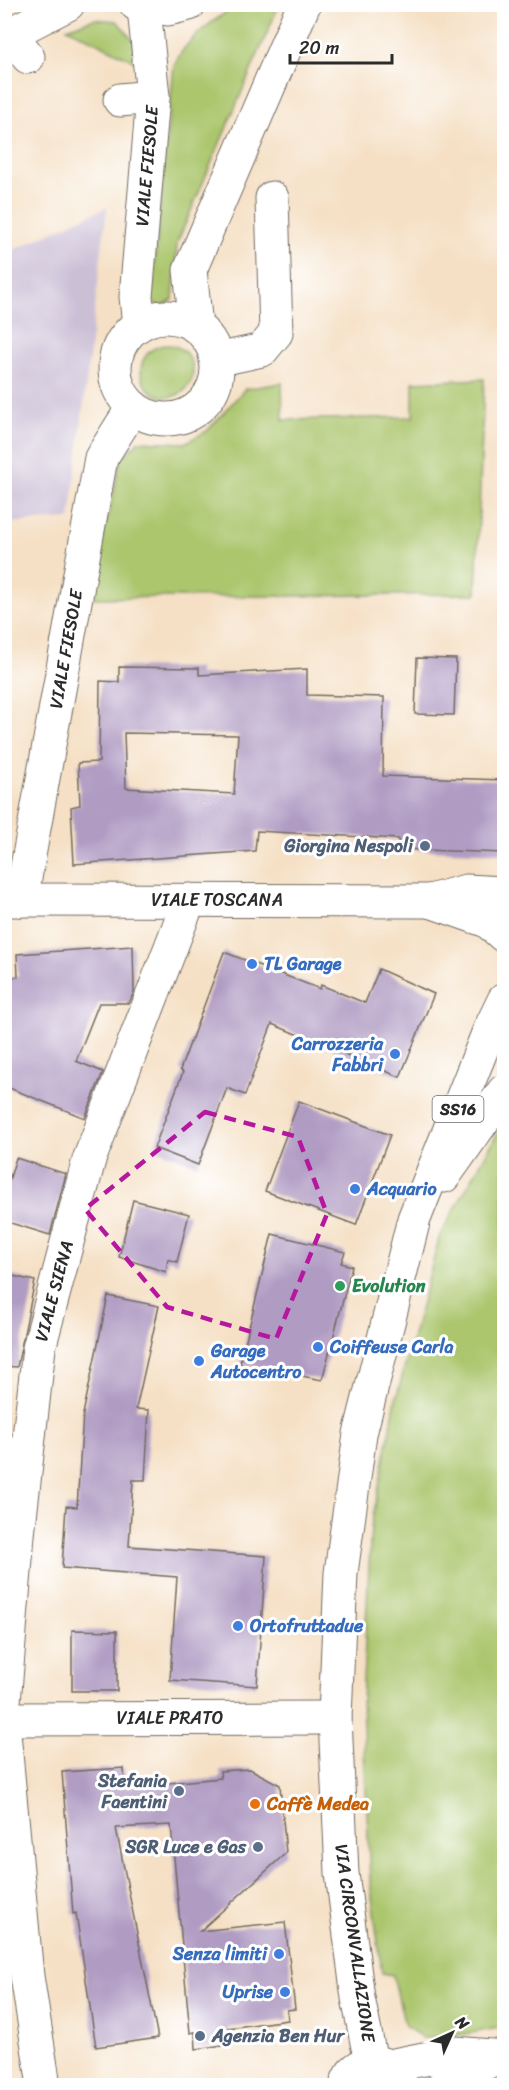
<svg xmlns="http://www.w3.org/2000/svg" width="509" height="2090" font-family="Sriracha,sans-serif">
<rect width="100%" height="100%" fill="#fff"/>
<filter id="ink" filterUnits="userSpaceOnUse"><feTurbulence type="fractalNoise" baseFrequency=".0167" numOctaves="2"/><feDisplacementMap in="SourceGraphic" scale="12" xChannelSelector="R" yChannelSelector="G"/><feConvolveMatrix kernelMatrix="1 2 1 2 8 2 1 2 1" color-interpolation-filters="sRGB"/></filter>
<filter id="wash" filterUnits="userSpaceOnUse"><feTurbulence type="fractalNoise" baseFrequency=".008" numOctaves="4" result="noise"/><feDisplacementMap in="SourceGraphic" scale="24" xChannelSelector="R" yChannelSelector="G"/><feGaussianBlur stdDeviation="1.35" result="paint"/><feColorMatrix in="noise" values="0 0 0 0 0 0 0 0 0 0 0 0 0 0 0 0 0 1.4 0 .05"/><feComposite in="paint" operator="in"/></filter>
<g filter="url(#wash)">
<rect width="100%" height="100%" fill="#f5e0c5"/>
<!-- industrial -->
<polygon fill="#cbbfd6" points="107,207 70,519 5,523 5,254"/>
<!-- green -->
<g fill="#abc66d" stroke="#6b784c" stroke-width="1.5">
<path d="M237,5h42l-102,238 -4,57 -12,7 -10,-7 23,-235c14,-29 38,-43 63,-60z"/>
<polygon points="94,19 117,21 134,41 136,62 67,28"/>
<circle cx="167" cy="371" r="26"/>
<polygon points="484,379 476,594 89,598 121,459 139,441 185,443 207,431 245,389 282,383 283,420 413,417 413,382"/>
<polygon points="504,1122 504,1504 502,1510 504,1527 504,2027 454,2036 423,2038 405,2026 393,1975 382,1973 370,1882 362,1701 371,1527 396,1399 440,1235"/>
</g>
<g id="blocks">
<!-- building -->
<g fill="#b09bc3" fill-rule="evenodd">
<polygon points="417,658 456,659 454,715 415,714"/>
<path d="M119,667l80,1v7l108,-6v26l77,2 -1,79 121,4v73l-106,-4v-10l-141,-8 -2,20 -181,13 -3,-57 9,-2 -2,-42 21,-1 1,-81 19,1zM124,733l114,2 -4,59 -108,-6z"/>
<polygon points="133,946 134,992 129,1003 99,1003 76,1061 103,1072 85,1118 4,1086 4,1037 10,1040 8,977 18,977 17,954"/>
<polygon points="224,952 320,989 321,985 365,1003 379,969 434,994 400,1077 272,1024 245,1095 227,1088 198,1165 154,1148 183,1072 180,1070"/>
<polygon points="299,1101 390,1135 356,1225 265,1191"/>
<polygon points="16,1158 66,1174 50,1235 4,1221 4,1197"/>
<polygon points="133,1200 189,1214 177,1262 168,1259 166,1272 119,1257"/>
<polygon points="272,1234 345,1252 341,1263 352,1266 322,1380 240,1364"/>
<polygon points="4,1274 35,1281 17,1367 4,1366"/>
<polygon points="108,1296 159,1306 136,1409 149,1410 145,1480 133,1480 129,1546 266,1556 257,1686 170,1680 177,1577 62,1568 66,1506 77,1507 83,1414"/>
<polygon points="72,1630 117,1631 117,1691 72,1691"/>
<polygon points="124,1768 125,1787 221,1778 220,1771 250,1769 280,1785 286,1853 200,1931 285,1922 295,2009 287,2010 288,2020 228,2028 230,2044 196,2049 195,2032 190,2033 171,1825 116,1828 158,2038 96,2047 76,1913 73,1914 62,1772"/>
</g>
</g>
</g>
<g filter="url(#ink)">
<use href="#blocks" fill-opacity="0" stroke="#726a61" stroke-width="1.5"/>
<g fill="none" stroke-linecap="round" stroke-linejoin="round">
<defs>
<g id="minor">
<polyline points="11,33 28,57"/>
<polyline points="120,100 153,97"/>
<circle cx="166" cy="368" r="51"/>
<polyline points="139,325 136,297 153,97 144,8"/>
<polyline points="196,326 190,270 304,4"/>
<polyline points="216,360 262,350 276,333 272,198"/>
<polyline points="504,893 466,891 430,901 487,921 504,936"/>
<polyline points="4,900 430,901"/>
<polyline points="21,900 101,458 133,407"/>
<polyline points="4,1702 18,1535 39,1348 89,1160 189,900"/>
<polyline points="4,1719 335,1718"/>
<polyline points="4,1733 27,1976 44,2086"/>
<polyline points="389,2066 454,2053 504,2057"/>
<polyline points="443,2086 497,2057"/>
</g>
<g id="major">
<polyline points="136,4 168,9 189,4"/>
<polyline points="4,37 68,4"/>
<polyline points="444,1176 504,1091"/>
<polyline points="371,2062 358,1998 342,1873 335,1718 341,1573 360,1434 414,1219 489,1031 504,1000"/>
<path d="M346,2086c7,-30 49,-32 55,0"/>
</g>
</defs>
<!-- minor casing -->
<use href="#minor" stroke="#726a61" stroke-width="35"/>
<!-- major casing -->
<use href="#major" stroke="#726a61" stroke-width="35"/>
<!-- minor -->
<use href="#minor" stroke="#fff" stroke-width="33"/>
<!-- major -->
<use href="#major" stroke="#fff" stroke-width="33"/>
</g>
</g>
<!-- marked area -->
<path fill="none" stroke="#b5179e" stroke-width="4.5" stroke-dasharray="12 8" stroke-linejoin="round" d="M205,1112l93,25 29,77 -51,125 -109,-32 -82,-98z"/>
<!-- markers -->
<g fill="#5c6f8a" stroke="#fff" stroke-width="2">
<circle cx="425" cy="846" r="6"/>
<circle cx="179" cy="1791" r="6"/>
<circle cx="258" cy="1847" r="6"/>
<circle cx="200" cy="2036" r="6"/>
</g>
<g fill="#3f7fe0" stroke="#fff" stroke-width="2">
<circle cx="252" cy="964" r="6"/>
<circle cx="395" cy="1054" r="6"/>
<circle cx="355" cy="1189" r="6"/>
<circle cx="318" cy="1347" r="6"/>
<circle cx="199" cy="1361" r="6"/>
<circle cx="238" cy="1626" r="6"/>
<circle cx="279" cy="1954" r="6"/>
<circle cx="285" cy="1992" r="6"/>
</g>
<circle fill="#2e9e5b" stroke="#fff" stroke-width="2" cx="340" cy="1286" r="6"/>
<circle fill="#e8710a" stroke="#fff" stroke-width="2" cx="255" cy="1804" r="6"/>
<g text-anchor="middle" stroke-width="6" stroke-linejoin="round" paint-order="stroke">
<!-- shield labels -->
<rect fill="#fff" stroke="#6b6b6b" stroke-width="1.5" x="432.5" y="1096" width="51" height="26" rx="4.5"/>
<g font-size="16" font-weight="bold" fill="#2b2b2b">
<text x="458" y="1115">SS16</text>
</g>
<!-- street labels -->
<g font-size="18" fill="#2b2b2b" stroke="#fff">
<text transform="translate(147 166) rotate(-85)" y="6">VIALE FIESOLE</text>
<text transform="translate(66 649) rotate(-80)" y="6">VIALE FIESOLE</text>
<text x="217" y="906">VIALE TOSCANA</text>
<text transform="translate(54 1291) rotate(-75)" y="6">VIALE SIENA</text>
<text x="170" y="1724">VIALE PRATO</text>
<text transform="translate(355 1943) rotate(82)" y="6">VIA CIRCONVALLAZIONE</text>
</g>
<!-- service labels -->
<g font-size="18" font-weight="bold" fill="#4e5e75" stroke="#fff" text-anchor="end">
<text x="413" y="852">Giorgina Nespoli</text>
<text x="167" y="1787">Stefania<tspan x="167" dy="21">Faentini</tspan></text>
<text x="246" y="1853">SGR Luce e Gas</text>
<text x="212" y="2042" text-anchor="start">Agenzia Ben Hur</text>
</g>
<!-- shop labels -->
<g font-size="18" font-weight="bold" fill="#366cbe" stroke="#fff" text-anchor="start">
<text x="264" y="970">TL Garage</text>
<text x="383" y="1050" text-anchor="end">Carrozzeria<tspan x="383" dy="21">Fabbri</tspan></text>
<text x="367" y="1195">Acquario</text>
<text x="330" y="1353">Coiffeuse Carla</text>
<text x="211" y="1357">Garage<tspan x="211" dy="21">Autocentro</tspan></text>
<text x="250" y="1632">Ortofruttadue</text>
<text x="267" y="1960" text-anchor="end">Senza limiti</text>
<text x="273" y="1998" text-anchor="end">Uprise</text>
</g>
<!-- leisure labels -->
<g font-size="18" font-weight="bold" fill="#27864d" stroke="#fff" text-anchor="start">
<text x="352" y="1292">Evolution</text>
</g>
<!-- food labels -->
<g font-size="18" font-weight="bold" fill="#c56008" stroke="#fff" text-anchor="start">
<text x="267" y="1810">Caffè Medea</text>
</g>
</g>
<!-- margin -->
<rect width="509" height="2090" fill="none" stroke="#fff" stroke-width="24"/>
<!-- north arrow -->
<g transform="translate(452 2033) rotate(45)" stroke="#ffffff" stroke-width="4.5" paint-order="stroke">
<path d="M0-4.5L10 22L0 15L-10 22Z" fill="#2b2b2b"/>
<text y="-9" font-size="16" font-weight="bold" text-anchor="middle" fill="#2b2b2b">N</text>
</g>
<!-- scale -->
<path d="M290 54v9h102v-9" fill="none" stroke="#2b2b2b" stroke-width="3"/>
<text x="299" y="54" font-size="18" fill="#2b2b2b" stroke="#ffffff" stroke-width="4.5" paint-order="stroke">20 m</text>
</svg>
